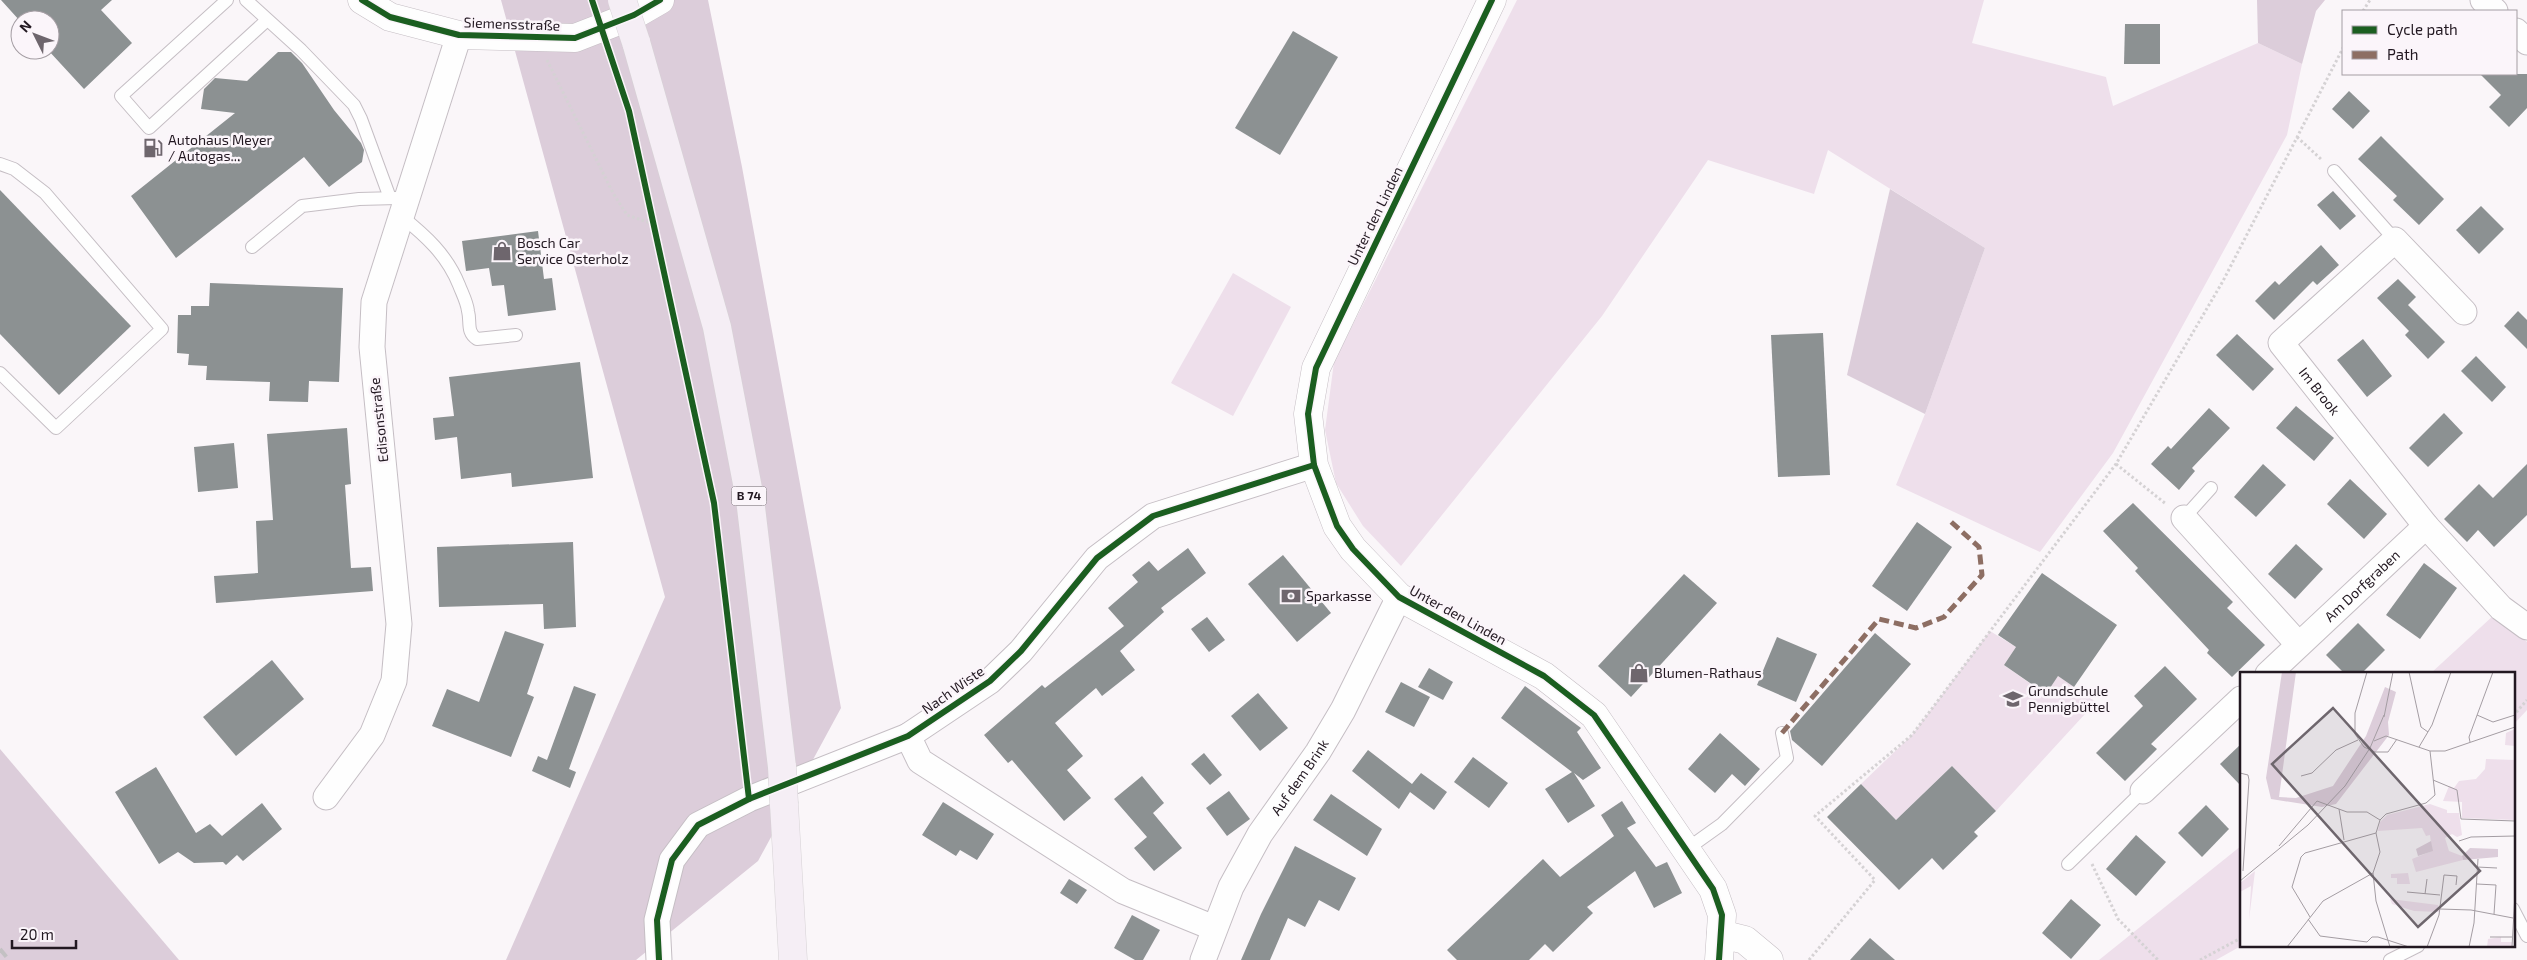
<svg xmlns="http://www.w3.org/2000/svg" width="2527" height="960" font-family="'Exo 2',sans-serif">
<rect width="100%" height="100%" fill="#faf6f9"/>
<!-- green -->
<g fill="#eedfeb">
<polygon points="1517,0 1984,0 1972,43 2106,77 2113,106 2258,43 2302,64 2287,135 2113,453 2040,552 1896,485 1925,414 1985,248 1828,150 1814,194 1708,160 1602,316 1401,566 1363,526 1336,483 1325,430 1334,362"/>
<polygon points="1233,273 1291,307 1233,416 1171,383"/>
<polygon points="2494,615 2527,642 2527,710 2513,725 2513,674 2430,674"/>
<polygon points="1990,631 2016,647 2004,665 2045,694 2058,676 2096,702 1996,811 1952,766 1896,820 1861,784 1912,735"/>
<polygon points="2241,846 2241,946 2216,960 2099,960"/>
</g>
<!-- forest -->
<g fill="#dccdda">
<polygon points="501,0 708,0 742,167 841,708 758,861 636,960 506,960 665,597"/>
<polygon points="2257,0 2325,0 2316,11 2302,64 2258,43"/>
<polygon points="1890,189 1985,248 1925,414 1847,375"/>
<polygon points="0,749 179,960 0,960"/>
</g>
<!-- building -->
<g fill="#8c9192">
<polygon points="1,0 112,0 101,10 132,43 84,89 48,50 50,50 50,20 20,21"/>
<polygon points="2125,24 2160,24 2160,64 2124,64"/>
<polygon points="1293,31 1338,57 1280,155 1235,128"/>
<polygon points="278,52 291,52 302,63 334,110 361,143 364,150 362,162 329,187 304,157 176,258 131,196 235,113 201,109 204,89 215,78 247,81"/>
<polygon points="2480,74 2527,74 2527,108 2509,127 2489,107 2501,95"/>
<polygon points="2349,91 2370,111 2353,129 2332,109"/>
<polygon points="2381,136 2444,199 2419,225 2393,200 2397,196 2358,159"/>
<polygon points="0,190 131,326 59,395 0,334"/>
<polygon points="2333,191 2356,216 2340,230 2317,205"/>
<polygon points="2481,206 2504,229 2479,254 2456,230"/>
<polygon points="538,231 544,279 552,278 556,310 508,316 504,285 492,286 489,268 466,271 462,241"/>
<polygon points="2321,245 2339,265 2317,285 2313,281 2274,320 2255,301 2275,281 2279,285"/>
<polygon points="2398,279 2416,297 2408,305 2445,342 2428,359 2405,335 2409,331 2377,298"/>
<polygon points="210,283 343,288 339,382 309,381 308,402 269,401 270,382 206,380 207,366 188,365 189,354 177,353 178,315 191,315 191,306 209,306"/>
<polygon points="2518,311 2527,320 2527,349 2504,326"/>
<polygon points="1823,333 1830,475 1778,477 1771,335"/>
<polygon points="2237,334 2274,369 2253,391 2216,355"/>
<polygon points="2363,339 2392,376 2367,397 2337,360"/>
<polygon points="2476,356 2506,387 2492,402 2461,371"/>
<polygon points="580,362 593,478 512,487 511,473 461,479 457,437 435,440 433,418 454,416 449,377"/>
<polygon points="2296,406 2334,438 2314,461 2276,428"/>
<polygon points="2209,408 2230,428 2192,468 2195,471 2179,490 2151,464 2168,446 2171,449"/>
<polygon points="2444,413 2463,433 2428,467 2409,448"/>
<polygon points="347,428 351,484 345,485 351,568 371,567 373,591 216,603 214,576 258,573 256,521 273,520 267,434"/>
<polygon points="234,443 238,488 198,492 194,447"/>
<polygon points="2263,464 2286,485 2256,517 2234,497"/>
<polygon points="2527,464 2527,515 2494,547 2478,530 2467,542 2444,519 2479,484 2493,498"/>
<polygon points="2350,479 2387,514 2364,539 2327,504"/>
<polygon points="2133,503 2233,602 2227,608 2265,645 2232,677 2207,653 2209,650 2135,571 2138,568 2103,531"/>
<polygon points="1917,522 1952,547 1907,611 1872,586"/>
<polygon points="573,542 576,627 544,629 543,604 439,607 437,547"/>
<polygon points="2296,544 2323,569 2295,599 2268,574"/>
<polygon points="1188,548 1206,573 1161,608 1164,612 1120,651 1135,670 1102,696 1096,688 1055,723 1083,756 1067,770 1091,798 1064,821 1012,760 1008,763 984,735 1042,685 1045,688 1124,626 1108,608 1138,582 1132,575 1149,561 1158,571"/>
<polygon points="1283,555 1331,613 1297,642 1248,584"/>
<polygon points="2424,563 2457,588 2420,639 2386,615"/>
<polygon points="2042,573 2117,625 2074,687 2058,676 2046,694 2004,665 2016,647 1998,635"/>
<polygon points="1684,574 1717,603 1631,697 1598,666"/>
<polygon points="1207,617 1225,640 1209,652 1191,629"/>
<polygon points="2358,623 2385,650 2361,674 2345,674 2326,655"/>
<polygon points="505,631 544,644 527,694 534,697 511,757 432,726 447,689 479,702"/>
<polygon points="1875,633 1911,664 1822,766 1792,740 1790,731"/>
<polygon points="1777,637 1817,654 1796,702 1757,685"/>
<polygon points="272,660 304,699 236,756 203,717"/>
<polygon points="2165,666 2197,699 2151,744 2157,749 2125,781 2096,753 2143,706 2134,696"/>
<polygon points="1429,668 1453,682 1443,700 1418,687"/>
<polygon points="1401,682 1430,697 1414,727 1385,712"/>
<polygon points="574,686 596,694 569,769 576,772 570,788 532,771 538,756 547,760"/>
<polygon points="1525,686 1581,728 1577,732 1601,768 1583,780 1574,773 1595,806 1568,823 1545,789 1572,772 1501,718"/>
<polygon points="1258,693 1288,728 1260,751 1231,716"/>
<polygon points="1720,733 1760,769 1745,786 1732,774 1715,793 1688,769"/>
<polygon points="2241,744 2241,786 2220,764"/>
<polygon points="1368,750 1412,784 1421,773 1447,792 1434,810 1410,792 1399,809 1352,771"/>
<polygon points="1204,753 1222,775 1210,785 1191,764"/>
<polygon points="1473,757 1508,783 1489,808 1454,782"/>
<polygon points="1952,766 1996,811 1974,832 1978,836 1943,870 1932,858 1899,890 1827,817 1861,784 1896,820"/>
<polygon points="156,767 196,833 210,824 222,836 262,803 282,829 243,861 237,855 226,865 223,862 194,863 178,852 159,864 115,792"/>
<polygon points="1142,776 1164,803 1153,813 1182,848 1154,871 1134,848 1147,837 1114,799"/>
<polygon points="1229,791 1250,819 1227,836 1206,808"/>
<polygon points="1331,794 1382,829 1367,856 1313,820"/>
<polygon points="1622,801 1636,823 1627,828 1656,867 1667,862 1682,893 1654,908 1635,871 1587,907 1593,913 1553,952 1545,944 1529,960 1457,960 1447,950 1543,859 1560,877 1614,836 1601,815"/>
<polygon points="943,802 994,834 977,860 960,850 956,856 922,835"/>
<polygon points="2206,805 2229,829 2202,857 2178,833"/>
<polygon points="2136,835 2166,862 2136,896 2106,869"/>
<polygon points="1295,846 1356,878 1339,911 1319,900 1305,927 1288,918 1270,960 1241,960 1261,914"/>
<polygon points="1069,879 1087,890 1077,904 1060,893"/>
<polygon points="2071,899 2101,925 2071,959 2042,933"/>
<polygon points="1132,915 1160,930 1143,960 1135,960 1114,948"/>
<polygon points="1870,938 1895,960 1850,960"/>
</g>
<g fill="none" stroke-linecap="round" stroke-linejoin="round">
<defs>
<g id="lane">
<polyline points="227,0 121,96 149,128 267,20"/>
<polyline points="246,0 301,50 354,105 361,119 390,198"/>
<polyline points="0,164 14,169 45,193 162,329 56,428 0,373"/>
<polyline points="2334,171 2395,240"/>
<path d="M401,216c25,20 46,39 58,69 3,8 8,17 9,26 3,11 -2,21 9,28l39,-4"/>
<polyline points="252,247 302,206 359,199 397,198"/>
<polyline points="2184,518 2211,488"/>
<polyline points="1687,849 1722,824 1787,758 1782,733"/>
<polyline points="2068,864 2143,791"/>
<polyline points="2513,909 2527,936"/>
<polyline points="2390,960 2418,946"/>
</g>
<g id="street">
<polyline points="2483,0 2495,11"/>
<polyline points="2516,31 2527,42"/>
<path id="s1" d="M2464,312l-69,-72 -114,103 145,183 75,82 26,19"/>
<polyline points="2184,518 2298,644"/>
<path id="s2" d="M2268,674l158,-148"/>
<polyline points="908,736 920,761 1123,891 1214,928"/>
<polyline points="2143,791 2241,699"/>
<polyline points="326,797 372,735 394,681 399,624 372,347 374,302 459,35"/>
<polyline points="659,960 657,920 672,860 698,825 749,799 908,736 990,681 1021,651 1097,558 1153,516 1314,465"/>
<path id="s3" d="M1203,960l28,-73 29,-53 58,-82 25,-42 56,-113"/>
</g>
<g id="secondary">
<polyline points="362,0 390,17 459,35 575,38 634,15 660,0"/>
<polyline points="1492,0 1316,368 1308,414 1314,465 1337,526 1353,549 1399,597 1544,676 1594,715 1713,889 1722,915 1719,960"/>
<polyline points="1721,934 1745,940 1769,960"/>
</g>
<g id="primary">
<polyline points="636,42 717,327 750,499 782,767"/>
<polyline points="784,804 793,960"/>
</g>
</defs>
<!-- lane casing -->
<use href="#lane" stroke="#c5bec4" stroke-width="14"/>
<!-- street casing -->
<use href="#street" stroke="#c5bec4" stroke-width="27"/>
<!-- secondary casing -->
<use href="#secondary" stroke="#c5bec4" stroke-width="29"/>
<!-- primary casing -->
<use href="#primary" stroke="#d6d2d5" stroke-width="29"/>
<!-- path -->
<g stroke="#d5d2d4" stroke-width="3" stroke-dasharray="2.5 2.5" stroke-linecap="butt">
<polyline points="2363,11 2370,0"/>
<polyline points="547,60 613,193 627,215 653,224"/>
<polyline points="2297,137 2322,160"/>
<polyline points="2116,464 2166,504"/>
<polyline points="2513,716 2527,700"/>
<polyline points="2092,864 2118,919 2158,960"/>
<polyline points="1809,960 1875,880 1815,816 1912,735 2116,464 2223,281 2343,48"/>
<polyline points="2200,960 2241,938"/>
</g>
<!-- lane -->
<use href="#lane" stroke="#fefefe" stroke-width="12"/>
<!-- street -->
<use href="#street" stroke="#fefefe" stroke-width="25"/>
<!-- secondary -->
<use href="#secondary" stroke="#fefefe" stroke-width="28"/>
<!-- primary -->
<use href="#primary" stroke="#f5eef5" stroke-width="28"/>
<!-- rail -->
<polyline stroke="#c3c1c3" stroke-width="4" stroke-dasharray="10 5" stroke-linecap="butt" points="0,949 9,960"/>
<defs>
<g id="primary-bridge">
<polyline points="622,0 636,42"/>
<polyline points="782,767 784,804"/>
</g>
</defs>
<!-- primary-bridge casing -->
<use href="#primary-bridge" stroke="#d6d2d5" stroke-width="29" stroke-linecap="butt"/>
<!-- primary-bridge -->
<use href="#primary-bridge" stroke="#f5eef5" stroke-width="28"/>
<!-- quiet -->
<polyline stroke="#8d6e63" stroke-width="5" stroke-dasharray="10 5" stroke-linecap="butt" points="1782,733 1879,619 1916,628 1944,617 1982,575 1979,547 1949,520"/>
<defs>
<g id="cycleway">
<polyline points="362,0 390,17 459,35 575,38 634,15 660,0"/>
<polyline points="592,0 629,111 714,503 749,799"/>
<polyline points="1492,0 1316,368 1308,414 1314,465 1337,526 1353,549 1399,597 1544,676 1594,715 1713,889 1722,915 1719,960"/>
<polyline points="659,960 657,920 672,860 698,825 749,799 908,736 990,681 1021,651 1097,558 1153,516 1314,465"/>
</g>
</defs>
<!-- cycleway casing -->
<use href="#cycleway" stroke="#fbf5fa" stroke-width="9"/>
<!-- cycleway -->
<use href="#cycleway" stroke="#1b5e20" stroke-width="6"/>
</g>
<!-- icons -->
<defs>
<symbol id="fuel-bare" viewBox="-9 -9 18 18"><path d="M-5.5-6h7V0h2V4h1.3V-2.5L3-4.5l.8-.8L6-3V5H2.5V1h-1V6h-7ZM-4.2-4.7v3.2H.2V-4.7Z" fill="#6e666d" stroke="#fbf5fa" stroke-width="2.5" paint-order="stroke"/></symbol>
<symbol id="shop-bare" viewBox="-9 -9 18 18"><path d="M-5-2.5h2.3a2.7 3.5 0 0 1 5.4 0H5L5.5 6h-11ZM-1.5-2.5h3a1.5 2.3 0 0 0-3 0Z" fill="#6e666d" stroke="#fbf5fa" stroke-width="2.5" paint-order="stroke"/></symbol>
<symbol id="bank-bare" viewBox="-9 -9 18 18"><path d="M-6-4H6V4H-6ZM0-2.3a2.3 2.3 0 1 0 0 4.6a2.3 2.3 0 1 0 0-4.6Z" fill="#6e666d" stroke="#fbf5fa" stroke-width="2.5" paint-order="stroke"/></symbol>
<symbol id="school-bare" viewBox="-9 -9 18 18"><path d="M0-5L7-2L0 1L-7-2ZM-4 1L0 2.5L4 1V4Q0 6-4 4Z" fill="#6e666d" stroke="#fbf5fa" stroke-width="2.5" paint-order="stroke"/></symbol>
</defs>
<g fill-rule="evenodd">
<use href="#fuel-bare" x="139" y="134" width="28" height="28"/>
<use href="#shop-bare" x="488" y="237" width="28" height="28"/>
<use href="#bank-bare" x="1277" y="582" width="28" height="28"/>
<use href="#shop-bare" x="1625" y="659" width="28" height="28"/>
<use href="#school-bare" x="1999" y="685" width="28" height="28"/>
</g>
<g text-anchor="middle" stroke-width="5" stroke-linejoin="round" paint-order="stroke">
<!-- shield labels -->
<rect fill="#fbf5fa" stroke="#635a62" stroke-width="1" x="731.5" y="486.5" width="35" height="19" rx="4"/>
<g font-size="12" font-weight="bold" fill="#221821">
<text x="749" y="500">B 74</text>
</g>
<!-- street labels -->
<g font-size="14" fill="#221821" stroke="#fbf5fa">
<text transform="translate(512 24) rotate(2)" y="5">Siemensstraße</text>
<text transform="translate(1375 216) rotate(-64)" y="5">Unter den Linden</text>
<text dy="5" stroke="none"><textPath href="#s1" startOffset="315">Im Brook</textPath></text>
<text transform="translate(379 420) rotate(-96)" y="5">Edisonstraße</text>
<text dy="5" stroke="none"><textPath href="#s2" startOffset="129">Am Dorfgraben</textPath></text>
<text transform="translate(1458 615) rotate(29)" y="5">Unter den Linden</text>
<text transform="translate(953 690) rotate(-35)" y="5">Nach Wiste</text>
<text dy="5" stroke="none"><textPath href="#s3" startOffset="208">Auf dem Brink</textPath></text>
</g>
<!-- poi labels -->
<g font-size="14" fill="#221821" stroke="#fbf5fa" text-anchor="start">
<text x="168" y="145">Autohaus Meyer<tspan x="168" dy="16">/ Autogas...</tspan></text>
<text x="517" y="248">Bosch Car<tspan x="517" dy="16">Service Osterholz</tspan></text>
<text x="1306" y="601">Sparkasse</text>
<text x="1654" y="678">Blumen-Rathaus</text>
<text x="2028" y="696">Grundschule<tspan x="2028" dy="16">Pennigbüttel</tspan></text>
</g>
</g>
<!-- overview -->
<g transform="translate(2240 672)">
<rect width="275" height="275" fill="#faf6f9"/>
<path d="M275,57v17l-10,-1 1,-12zM246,87l29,1v60l-53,-2v-16l-19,-1 6,-15 5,2 5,-7 17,-2 9,-10zM190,132l17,6v3h12l3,22 -5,2 -5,-3 -7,4 4,13 13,5 1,4 -47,12 -4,-13 20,-8 -2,-16 -4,1 -4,-8 -44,3 2,-9 7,-7zM15,199l-6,49 2,-34 -11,6v-9zM168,201l2,11h-13v-6h-6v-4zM150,227l48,6 1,7 -25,-1 -22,-7zM261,265v5h11v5h-39h14l1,-8z" fill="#eedfeb"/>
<path d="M42,0h14l-17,125 17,1 37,-12 33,-50 19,-49 11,5 -8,30 1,13 -53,69 -14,3 -51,-8 -5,-21zM191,169l2,10 -15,5 -2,-7zM230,176l28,1v8l-35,3 -1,-4z" fill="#dccdda"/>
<path fill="none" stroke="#a49da3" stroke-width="1" d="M127,0l-12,41v21l9,13 11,5h13l9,-13M169,0l12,55 7,5M237,43l16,7 22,-7M144,45l9,-45M134,69l12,-5 44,15h15l70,-24M230,70l-1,-5 24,-65M179,75l13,-22 19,-53M0,101l8,2 1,5 -6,91M61,104l11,-3 24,-23 22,-10M193,108l24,10 4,29 54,2M99,137l5,31M219,169l12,-4 44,-1M39,174l38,-45 30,11h20l13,8M237,195l20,1M133,201l7,-21 -4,-19 4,-13 6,-6 40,-11 9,-8 -5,-44M133,201l3,28 14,46M0,209l68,-56 37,-39 25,-38 14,-33M237,212l19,1 -2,29M167,220l33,3M185,222l2,-15M200,237l31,1 42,8M70,245l-18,-30 9,-30 4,-4 71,-20M68,247l12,17 47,6 5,-5h6l31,10M250,265h22M47,275l36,-46 50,-28M187,275l12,-32 5,-40 13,1 -1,9M229,275l5,-24 4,-64M272,275l3,-53"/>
<path fill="#6e666d" fill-opacity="0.15" stroke="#6e666d" stroke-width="2.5" d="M93,36l147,163 -62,56 -146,-163z"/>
<rect width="275" height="275" fill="none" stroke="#221821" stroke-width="2.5"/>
</g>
<!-- legend -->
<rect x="2342" y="10" width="175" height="65" fill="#fbf5fa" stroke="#a49da3"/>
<rect x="2352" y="26" width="25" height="8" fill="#1b5e20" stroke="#a49da3"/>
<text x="2387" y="35" font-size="15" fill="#221821">Cycle path</text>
<rect x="2352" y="51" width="25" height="8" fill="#8d6e63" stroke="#a49da3"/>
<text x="2387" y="60" font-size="15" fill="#221821">Path</text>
<!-- north arrow -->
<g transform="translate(35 35) rotate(312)"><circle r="24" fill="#fbf5fa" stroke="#a49da3"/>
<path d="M0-4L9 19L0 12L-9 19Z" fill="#6e666d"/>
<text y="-8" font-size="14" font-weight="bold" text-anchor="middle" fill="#221821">N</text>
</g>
<!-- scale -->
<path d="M12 940v8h64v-8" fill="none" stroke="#221821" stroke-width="2.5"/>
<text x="20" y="940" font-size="15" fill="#221821" stroke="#fbf5fa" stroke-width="4" paint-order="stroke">20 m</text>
</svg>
